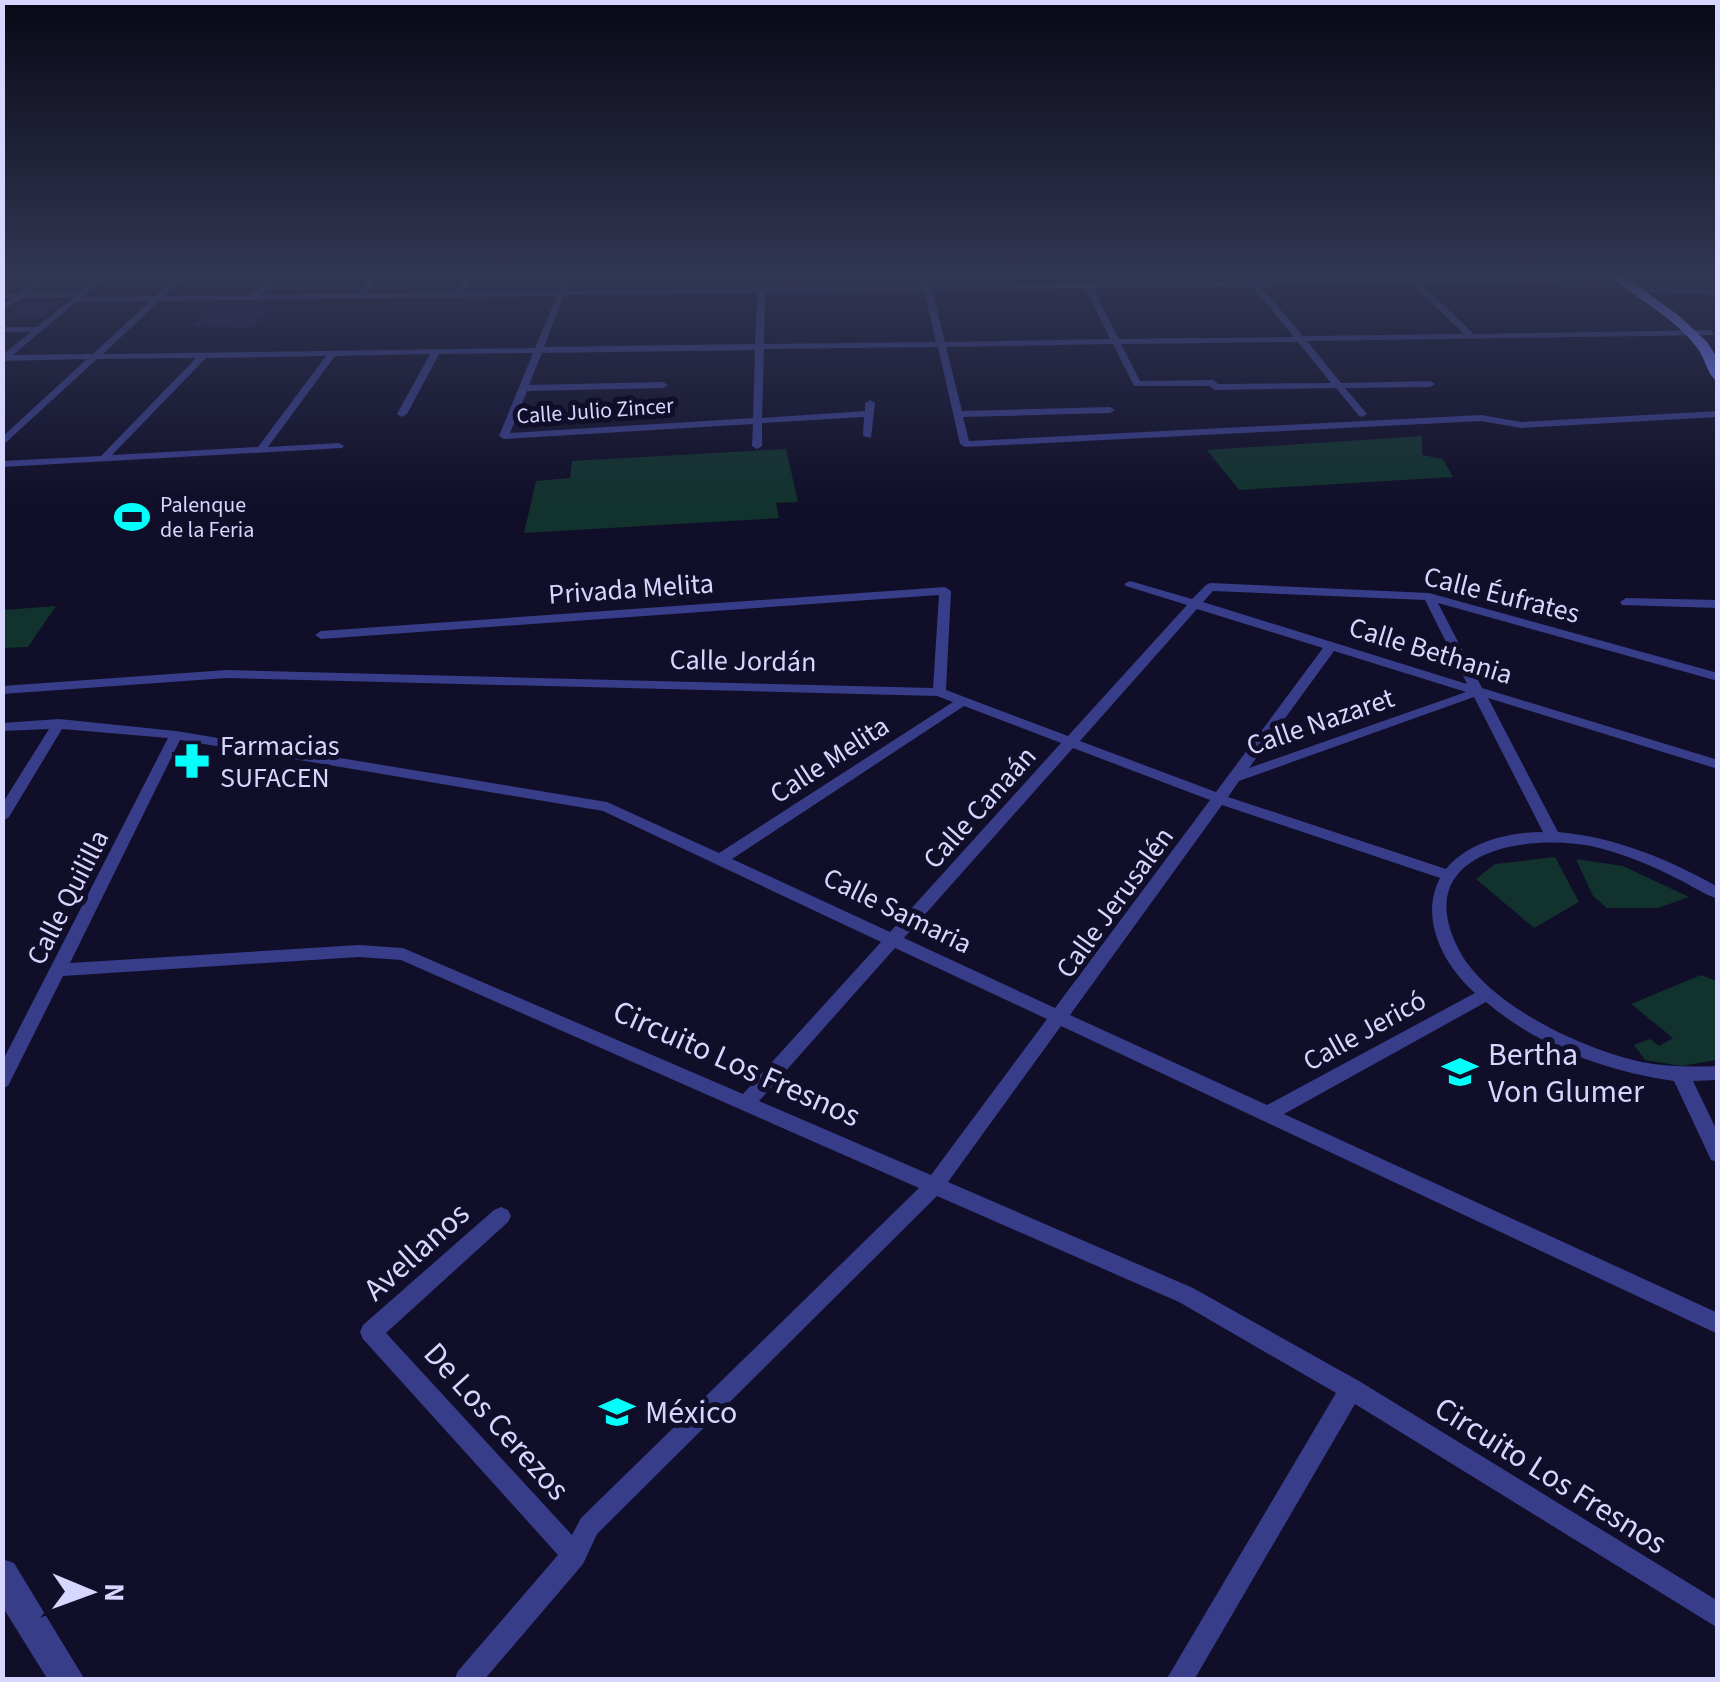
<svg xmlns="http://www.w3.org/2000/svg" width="1720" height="1682" font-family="'Source Sans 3',sans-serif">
<rect width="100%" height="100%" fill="#100e28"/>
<!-- green -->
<g fill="#11322d">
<polygon points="1422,436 1422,455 1443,459 1453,477 1239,490 1207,450"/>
<polygon points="786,449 798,502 776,503 779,518 524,533 536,481 570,478 572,461"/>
<polygon points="56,606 28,647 3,648 3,610"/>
<polygon points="1555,857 1579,902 1534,928 1476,879 1495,864"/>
<polygon points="1576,859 1623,866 1689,897 1658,908 1607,908 1593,896"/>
<polygon points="1701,975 1717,981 1717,1060 1681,1066 1645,1060 1634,1045 1650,1039 1659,1046 1673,1038 1631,1004"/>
</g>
<!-- building -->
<g fill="#1e194a">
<polygon points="63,301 43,317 2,320 23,302"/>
<polygon points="272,306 253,328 192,326 209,307"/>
</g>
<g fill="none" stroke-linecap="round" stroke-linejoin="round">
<!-- minor -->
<g fill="#373d89" fill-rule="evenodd">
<path d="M46,272h8l-26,21 51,-1 24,-20h8l-29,26 73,-2 26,-24h8l-25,24 88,-1 22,-23h8l-21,23 97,-1 16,-22h7l-15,22 91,-2 12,-20h8l-12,20 94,-1 7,-19h8l-8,19 357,-5 -3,-14h8l3,14 317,-5 -6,-9h7l8,9 150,-2 4,-2 4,2 221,-3 3,4 -219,3 54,51 236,-4 4,3 -1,2 -406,6 34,42 89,-2 5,3 -5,3 -85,1 22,26 -5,3 -3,-1 -23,-28 -121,2 -5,-4h-76l-21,-42 -167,3 16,64 148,-4 5,3 -5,3 -147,4 6,24 512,-26 40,7 197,-11v6l-197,11 -40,-7 -516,26 -5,-3 -22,-97 -174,2 -2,69 103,-7v-8l5,-3 5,3 -4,35 -8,-2 1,-19 -102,6v23l-5,3 -5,-3 1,-22 -249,15 -5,-3 34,-83 -94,1 -32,60 -5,3 -5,-3 33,-60 -95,2 -67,91 71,-4 5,3 -2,2 -340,19v-6l99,-5 95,-98 -99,1 -95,87v-9l85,-78 -85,2v-6l29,-23h-29v-5h35l37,-30 -52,1 -20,13v-6l9,-7h-9v-4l16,-1zM1411,283l53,51 -161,2 -43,-50zM1252,286l42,51 -175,2 -26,-51zM1085,288l25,51 -165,3 -13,-52zM924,290l12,52 -172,2 1,-51zM757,293l-2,51 -211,3 20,-52zM557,296l-22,52 -432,6 56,-53zM150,301l-57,53 -80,1 63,-53zM1298,342l33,41 -113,1 -5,-4 -73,1 -19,-37zM755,350l-2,68 -243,15 17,-42 136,-3 5,-3 -5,-3 -134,3 13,-32zM326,356l-68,91 -146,8 94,-97z"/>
<polygon points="1651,288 1718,290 1718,294 1648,292 1647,290"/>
<path d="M1130,581l62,18 14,-14 4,-2 219,10 289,80v8l-280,-78 44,85 236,72v9l-230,-71 70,134c57,5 110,27 160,55v12c-12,-4 -23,-11 -34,-17 -29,-15 -61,-29 -93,-36 -68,-13 -181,7 -133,102 27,56 126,102 184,114 25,5 50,5 76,4v14l-25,1 25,52v29l-7,-2 -37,-79c-68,-10 -135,-34 -188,-79l-202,112 434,199v21l-657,-308 -113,156 245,106 166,93 359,220v27l-363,-224 -161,276h-28l170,-287 -157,-91 -242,-106 -340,338 -14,30 -99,116h-30l4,-9 100,-116 -195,-216 -3,-7 3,-7 131,-115 7,-3 7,3 3,6 -3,6 -122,111 186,202 9,-17 338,-330 -518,-228 -42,-3 -296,19 -55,110 -6,2v-26l166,-324 -106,-9 -53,88 -7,5v-18l47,-75 -47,2v-8l57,-4 117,12 431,71 112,51 234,-151 -16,-6 -710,-18 -225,16v-8l225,-16 706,18 6,-93 -618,44 -6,-4 6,-4 624,-44 6,4 -5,99 122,46 119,-131 -61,-19 -2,-2zM1213,591l212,9 42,84 -264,-82zM1197,609l126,39 -107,144 -136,-51zM1334,651l132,41 -217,76zM1474,697l69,135c-34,0 -75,10 -97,37l-218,-72 11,-16zM964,706l97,37 -171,189 -158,-73zM180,740l423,71 278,131 -138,152 -340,-146 -44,-3 -289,18zM1073,748l137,52 -155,208 -151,-70zM1222,805l218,73c-21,40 3,87 35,115l-208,112 -197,-90zM895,948l152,71 -116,156 -172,-74z"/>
<polygon points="1626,598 1718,600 1718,608 1622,605 1620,602"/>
</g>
<!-- tertiary -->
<polygon fill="#373d89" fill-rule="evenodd" points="2,1559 14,1563 85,1680 48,1680 2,1606"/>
<!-- secondary -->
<path fill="#6d7aff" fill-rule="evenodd" d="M1606,272h13l59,43 29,27 11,17v23c-11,-7 -12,-22 -20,-33 -24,-33 -63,-50 -92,-77z"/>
</g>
<!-- sky -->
<linearGradient id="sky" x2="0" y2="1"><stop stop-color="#090816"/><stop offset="0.54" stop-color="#313653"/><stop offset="1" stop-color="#313653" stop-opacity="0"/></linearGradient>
<rect width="1720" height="508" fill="url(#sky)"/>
<!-- icons -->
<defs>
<symbol id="stadium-bare" viewBox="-9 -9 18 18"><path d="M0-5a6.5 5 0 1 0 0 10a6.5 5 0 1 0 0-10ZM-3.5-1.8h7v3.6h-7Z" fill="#02fffb" stroke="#100e28" stroke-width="2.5" paint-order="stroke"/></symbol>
<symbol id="pharmacy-bare" viewBox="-9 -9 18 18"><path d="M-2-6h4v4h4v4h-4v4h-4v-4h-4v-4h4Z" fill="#02fffb" stroke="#100e28" stroke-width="2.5" paint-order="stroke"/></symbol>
<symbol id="school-bare" viewBox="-9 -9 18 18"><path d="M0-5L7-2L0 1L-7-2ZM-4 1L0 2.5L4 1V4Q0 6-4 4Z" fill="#02fffb" stroke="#100e28" stroke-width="2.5" paint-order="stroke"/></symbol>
</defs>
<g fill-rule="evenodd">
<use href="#stadium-bare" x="107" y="492" width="50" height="50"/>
<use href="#pharmacy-bare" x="167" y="736" width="50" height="50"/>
<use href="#school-bare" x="1435" y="1047" width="50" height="50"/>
<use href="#school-bare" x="592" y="1387" width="50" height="50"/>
</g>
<g text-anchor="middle" stroke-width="10" stroke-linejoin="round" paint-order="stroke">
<!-- far-street labels -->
<g font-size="22" fill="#d6d6ff" stroke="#100e28">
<text transform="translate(595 410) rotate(-4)" y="8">Calle Julio Zincer</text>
</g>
<!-- far-poi labels -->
<g font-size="22" fill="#d6d6ff" stroke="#100e28" text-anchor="start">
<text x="160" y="512">Palenque<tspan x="160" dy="25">de la Feria</tspan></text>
</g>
<!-- street labels -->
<g font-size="28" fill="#d6d6ff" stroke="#100e28">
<text transform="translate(631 588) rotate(-4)" y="10">Privada Melita</text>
<text transform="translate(1502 594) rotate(14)" y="10">Calle Éufrates</text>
<text transform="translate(1431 650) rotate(17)" y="10">Calle Bethania</text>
<text transform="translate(743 660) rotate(1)" y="10">Calle Jordán</text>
<text transform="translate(1320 721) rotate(-19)" y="10">Calle Nazaret</text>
<text transform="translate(829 759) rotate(-33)" y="10">Calle Melita</text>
<text transform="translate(979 807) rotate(-48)" y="10">Calle Canaán</text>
<text transform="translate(67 897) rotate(-63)" y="10">Calle Quililla</text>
<text transform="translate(1114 902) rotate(-54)" y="10">Calle Jerusalén</text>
<text transform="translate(898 910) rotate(26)" y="10">Calle Samaria</text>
<text transform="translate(1364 1030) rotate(-29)" y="10">Calle Jericó</text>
</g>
<!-- poi labels -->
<g font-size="28" fill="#d6d6ff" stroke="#100e28" text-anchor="start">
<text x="220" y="755">Farmacias<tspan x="220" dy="32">SUFACEN</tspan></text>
</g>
<!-- near-poi labels -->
<g font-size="32" fill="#d6d6ff" stroke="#100e28" text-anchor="start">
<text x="1488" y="1065">Bertha<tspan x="1488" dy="37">Von Glumer</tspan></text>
<text x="645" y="1423">México</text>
</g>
<!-- near-street labels -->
<g font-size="32" fill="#d6d6ff" stroke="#100e28">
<text transform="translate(737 1063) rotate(24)" y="11">Circuito Los Fresnos</text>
<text transform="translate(416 1251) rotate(-42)" y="11">Avellanos</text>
<text transform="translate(497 1421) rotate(48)" y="11">De Los Cerezos</text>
<text transform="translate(1551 1475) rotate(32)" y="11">Circuito Los Fresnos</text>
</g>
</g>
<!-- border -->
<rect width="1720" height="1682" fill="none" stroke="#d6d6ff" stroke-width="10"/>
<!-- north arrow -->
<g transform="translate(90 1592) rotate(91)" stroke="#100e28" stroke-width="8" paint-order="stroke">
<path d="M0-8L18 38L0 25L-18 38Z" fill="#d6d6ff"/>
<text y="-15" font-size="28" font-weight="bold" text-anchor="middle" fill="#d6d6ff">N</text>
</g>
</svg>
